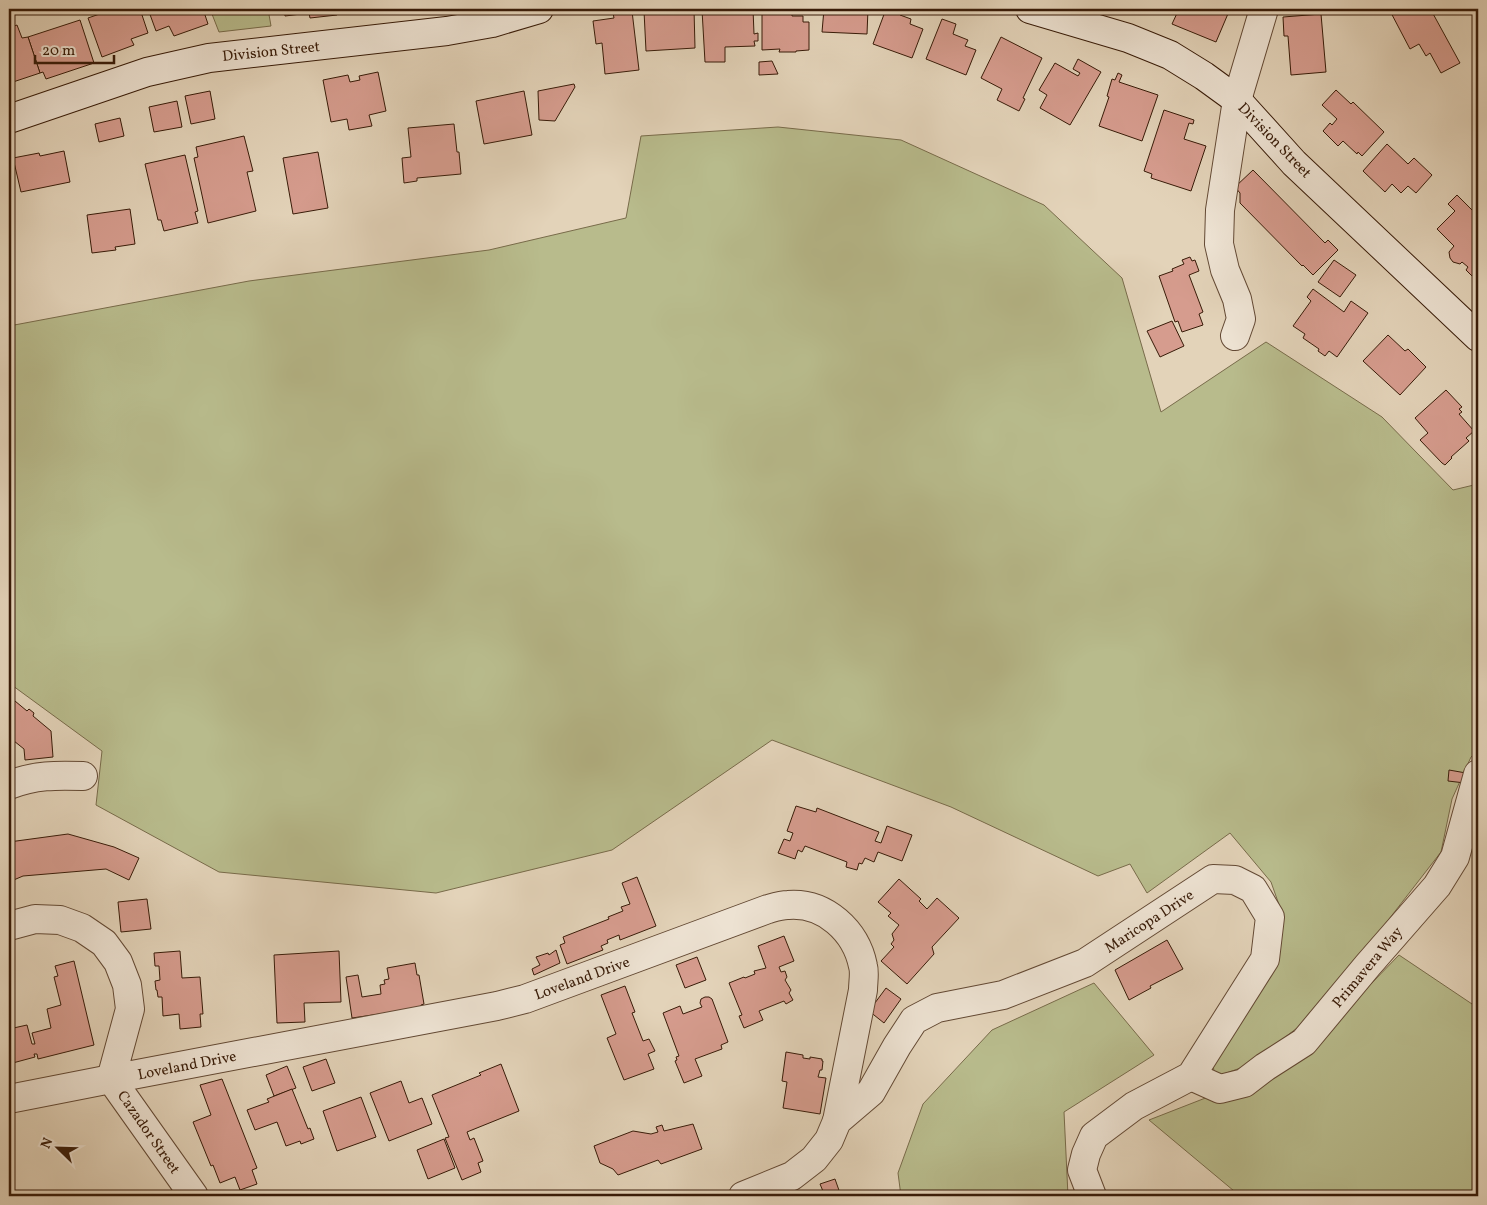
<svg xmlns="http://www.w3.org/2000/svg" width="1487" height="1205" font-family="Vollkorn,serif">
<rect width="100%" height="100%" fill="#e3d3b9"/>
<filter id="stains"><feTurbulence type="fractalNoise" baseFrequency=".004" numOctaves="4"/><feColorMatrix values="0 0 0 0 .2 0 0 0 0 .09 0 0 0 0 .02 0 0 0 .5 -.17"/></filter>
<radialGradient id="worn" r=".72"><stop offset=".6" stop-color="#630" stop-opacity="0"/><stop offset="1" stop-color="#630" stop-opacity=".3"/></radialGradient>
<!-- green -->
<g fill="#b8bb8c" stroke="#786b4a">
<polygon points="210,9 268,9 271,26 219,32"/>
<polygon points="778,127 901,140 1044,205 1122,278 1161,412 1266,342 1382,417 1453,490 1478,484 1478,751 1471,757 1452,799 1441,852 1351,968 1297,1028 1249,1065 1215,1077 1213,1065 1274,969 1283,916 1271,882 1230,833 1147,893 1130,864 1098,876 951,807 772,740 612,850 436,893 219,872 96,805 102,751 9,683 9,326 249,281 489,250 626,218 641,136"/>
<polygon points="1399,955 1478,1008 1478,1196 1240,1196 1149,1120 1267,1074 1308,1049"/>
<polygon points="1094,983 1154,1055 1064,1112 1068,1196 901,1196 898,1173 923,1104 992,1030"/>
</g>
<!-- building -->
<g fill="#d69c8e" stroke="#381b08">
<polygon points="114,9 140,9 148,33 131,39 134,45 102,57 88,18"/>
<polygon points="148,9 203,9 208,24 174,36 169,26 156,31"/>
<polygon points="284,9 336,9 337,15 310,18 309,13 285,16"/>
<polygon points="344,9 369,9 369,12 345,14"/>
<polygon points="694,9 695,48 646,51 644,11"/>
<polygon points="704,9 753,9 754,34 758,33 758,41 754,41 755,46 725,47 725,62 705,62 702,10"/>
<polygon points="762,9 792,9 792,16 803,16 803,22 809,22 809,50 796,51 796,52 779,52 780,49 762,50"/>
<polygon points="824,9 868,9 867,34 822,32"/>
<polygon points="886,9 891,9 901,12 900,15 911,19 910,24 923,29 912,58 873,44"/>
<polygon points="1179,9 1230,9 1216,42 1172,24"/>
<polygon points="1316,9 1334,9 1334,12 1317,13"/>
<polygon points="1389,9 1434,9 1431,10 1460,63 1441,73 1430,53 1426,56 1419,44 1410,49"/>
<polygon points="632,11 639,70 605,74 602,43 596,44 593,21 614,18 613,13"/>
<polygon points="1321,14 1326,72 1291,75 1288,36 1284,36 1283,17"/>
<polygon points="942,19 956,24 953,34 968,40 965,46 976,50 966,75 926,59"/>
<polygon points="80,20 94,63 46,79 43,72 40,73 28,37"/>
<polygon points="17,25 22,38 28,37 40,73 10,83 12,89 9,90 9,28"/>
<polygon points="1001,37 1042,58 1023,98 1025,99 1019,111 997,100 1002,89 981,78"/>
<polygon points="1078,59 1101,72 1070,125 1040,108 1047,95 1039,90 1055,63 1078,76 1080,73 1073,69"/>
<polygon points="772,61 778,74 759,75 759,62"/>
<polygon points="378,72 386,111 369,115 372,126 349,130 347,119 331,122 323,80 348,75 350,82 360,80 359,76"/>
<polygon points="1118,73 1122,75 1119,82 1158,95 1142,141 1099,126 1109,97 1107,96 1112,79 1115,80"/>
<polygon points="574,84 575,87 555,121 539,120 538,91"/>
<polygon points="1336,90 1351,104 1353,102 1384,132 1362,156 1358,152 1357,154 1343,141 1338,146 1323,131 1330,123 1332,125 1337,119 1322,105"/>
<polygon points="210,91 215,119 191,124 185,96"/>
<polygon points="524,91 532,135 484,144 476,101"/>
<polygon points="177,101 182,127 154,132 149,107"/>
<polygon points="1164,110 1194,120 1193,124 1189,123 1184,139 1206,146 1191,191 1151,178 1152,174 1144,171"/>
<polygon points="120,118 124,136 99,142 95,124"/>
<polygon points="454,124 457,152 459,152 461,174 417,178 417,181 404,183 402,158 411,157 408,128"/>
<polygon points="244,136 253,171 247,172 256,211 208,223 194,158 198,157 196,147"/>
<polygon points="1387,144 1408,164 1414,158 1432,175 1416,193 1408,186 1401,193 1392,184 1385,192 1363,171"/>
<polygon points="64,151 70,182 21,192 13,158 39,153 40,156"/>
<polygon points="318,152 328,208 293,214 283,158"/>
<polygon points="185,155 198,211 195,212 198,223 164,231 161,220 158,220 145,164"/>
<polygon points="1253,170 1325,243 1328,240 1338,250 1313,275 1303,265 1302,266 1240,203 1240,193 1235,187"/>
<polygon points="9,188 14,213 9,214"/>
<polygon points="1457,195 1478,216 1478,224 1475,227 1478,230 1478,280 1477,279 1476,280 1466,270 1468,267 1462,262 1460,264 1453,262 1450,258 1449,252 1454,246 1437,229 1455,211 1448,204"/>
<polygon points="130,209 135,244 115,247 116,250 92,253 87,215"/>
<polygon points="1190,257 1192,261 1195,260 1199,271 1189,275 1203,312 1199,314 1203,325 1182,332 1178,321 1175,322 1159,276 1173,271 1172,269 1184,264 1182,260"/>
<polygon points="1334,260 1356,275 1340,297 1318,282"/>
<polygon points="1313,289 1344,312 1351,301 1368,313 1337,357 1329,351 1325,356 1318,351 1319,349 1303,338 1305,334 1293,326 1311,301 1307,297"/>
<polygon points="1172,321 1184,346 1160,357 1147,331"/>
<polygon points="1388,335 1405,351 1408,349 1426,367 1400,395 1363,361"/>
<polygon points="1446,390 1462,407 1459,409 1462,412 1459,414 1474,431 1466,438 1469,441 1451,457 1452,458 1445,465 1442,463 1420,440 1428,433 1415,418"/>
<polygon points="9,696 27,711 29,709 34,713 33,716 51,731 53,757 25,760 24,749 9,737"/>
<polygon points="1449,770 1466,773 1465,783 1448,781"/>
<polygon points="796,806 816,812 817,808 879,832 875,841 881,843 887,826 912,835 902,861 878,852 874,862 865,858 862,864 859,863 857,870 846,867 847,862 805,846 802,852 798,850 795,859 778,853 784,839 790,841 793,833 787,831"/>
<polygon points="68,834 114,847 139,858 129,880 106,869 23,876 9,882 9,842"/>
<polygon points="637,877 656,926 620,940 619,935 607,940 608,943 601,946 603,950 567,964 560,945 565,943 563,937 609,919 608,917 623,911 621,907 630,904 622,883"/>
<polygon points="899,879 921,899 919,901 927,909 937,898 959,918 932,947 934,954 907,984 881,961 894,947 891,944 894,940 892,934 899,925 888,916 891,913 878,902"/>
<polygon points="147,899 151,929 121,932 118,902"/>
<polygon points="784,936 794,961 779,967 781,972 785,971 787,977 785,980 791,990 789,993 793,1000 786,1004 784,1001 759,1011 763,1020 744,1028 739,1016 742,1015 729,983 744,977 745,978 755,974 754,971 766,968 758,946"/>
<polygon points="1167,940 1183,969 1150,986 1151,988 1129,1000 1115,970"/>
<polygon points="556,950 560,963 534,975 532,969 540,965 536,957 548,953 549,955"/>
<polygon points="180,951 182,978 200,977 203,1014 200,1014 201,1027 180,1029 179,1014 163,1016 162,997 158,997 157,990 156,990 155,981 160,980 159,966 155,966 154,953"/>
<polygon points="339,951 341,1002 304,1003 305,1022 277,1023 274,955"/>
<polygon points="697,957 706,980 685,988 676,965"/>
<polygon points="74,961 94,1045 38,1059 37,1054 34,1054 35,1057 9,1064 9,1029 27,1025 32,1044 35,1044 32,1033 51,1028 47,1009 61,1005 54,977 58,976 55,966"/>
<polygon points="415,963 417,975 419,975 424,1004 421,1005 421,1008 352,1018 346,977 358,975 362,997 381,994 380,985 385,984 384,980 389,979 387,968"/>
<polygon points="625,986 635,1012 632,1013 643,1041 649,1039 655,1051 648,1054 654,1069 624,1080 607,1038 616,1034 601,995"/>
<polygon points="886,988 901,999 884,1023 869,1011"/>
<polygon points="705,997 709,997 712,999 728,1042 721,1045 722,1049 695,1059 702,1076 684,1083 675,1061 677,1060 676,1057 679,1056 663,1013 680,1006 683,1014 702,1007 700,1003 701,999"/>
<polygon points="786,1052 803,1055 803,1058 810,1059 810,1057 822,1059 822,1061 823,1061 822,1070 820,1070 818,1077 826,1078 820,1114 783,1108 787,1082 782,1081"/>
<polygon points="326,1059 335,1083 312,1091 303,1067"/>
<polygon points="501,1064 519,1111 467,1132 470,1140 474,1138 483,1161 478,1163 481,1172 462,1180 445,1138 449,1137 432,1095 481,1075 479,1073"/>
<polygon points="287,1066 296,1088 274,1096 266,1075"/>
<polygon points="222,1079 257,1168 252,1170 257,1184 240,1190 235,1177 220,1183 213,1165 211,1166 193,1122 211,1115 200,1085"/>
<polygon points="401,1081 409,1103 422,1098 432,1124 389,1141 370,1093"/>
<polygon points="292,1089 308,1129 310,1128 314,1139 301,1144 300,1141 286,1146 277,1122 255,1130 247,1110 269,1102 267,1099"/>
<polygon points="361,1097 376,1137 337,1151 323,1111"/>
<polygon points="693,1124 702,1149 661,1164 658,1160 618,1175 613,1169 600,1163 594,1146 633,1131 651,1134 658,1132 656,1127 662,1125 664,1131"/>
<polygon points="444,1139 455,1168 428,1179 417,1150"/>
<polygon points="835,1179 841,1196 825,1196 820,1184"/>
</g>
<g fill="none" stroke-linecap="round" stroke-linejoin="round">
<defs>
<g id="street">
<polyline points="1235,336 1241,319 1237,299 1225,270 1219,244 1220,210 1237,100 1264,9"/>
<path d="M9,785c26,-10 47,-10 74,-9"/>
<path d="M9,926l26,-7 25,1 22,8 22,15 14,19 9,23 3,24 -19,70 386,-73 28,-7 243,-90c7,-2 13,-4 20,-4 37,-3 68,26 75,61 2,7 0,16 0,24l-26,131"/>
<polyline points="1191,1076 1220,1089 1244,1083 1265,1067 1304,1042 1368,965 1437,886 1455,857 1478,774"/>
<polyline points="9,1099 111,1079 194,1196"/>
<polyline points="743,1196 792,1176 814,1159 829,1140 837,1121 871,1092 897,1046 914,1020 937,1008 1003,995 1085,963 1213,879 1235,880 1253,889 1270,917 1265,959 1191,1076 1134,1106 1094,1136 1086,1154 1082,1170 1092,1196"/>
</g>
<g id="secondary">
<polyline points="1030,9 1128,38 1170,55 1204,76 1237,100 1294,163 1478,337"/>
<polyline points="9,119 147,72 209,58 447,31 492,23 539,9"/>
</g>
</defs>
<!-- street casing -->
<use href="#street" stroke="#634934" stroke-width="30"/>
<!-- secondary casing -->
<use href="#secondary" stroke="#381b08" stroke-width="30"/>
<!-- street -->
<use href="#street" stroke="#ede2d2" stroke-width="28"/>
<!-- secondary -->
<use href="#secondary" stroke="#ede2d2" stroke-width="28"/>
</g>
<g text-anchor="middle" stroke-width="4" stroke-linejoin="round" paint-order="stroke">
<!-- street labels -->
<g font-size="15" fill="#381b08" stroke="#ede2d2">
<text transform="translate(271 51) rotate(-6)" y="5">Division Street</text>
<text transform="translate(1275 140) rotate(46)" y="5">Division Street</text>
<text transform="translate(1149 921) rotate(-33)" y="5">Maricopa Drive</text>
<text transform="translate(1367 967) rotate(-50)" y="5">Primavera Way</text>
<text transform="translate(582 978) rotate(-20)" y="5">Loveland Drive</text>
<text transform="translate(187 1065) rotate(-11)" y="5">Loveland Drive</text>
<text transform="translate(149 1132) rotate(55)" y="5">Cazador Street</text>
</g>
</g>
<!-- margin -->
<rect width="1487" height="1205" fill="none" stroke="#e3d3b9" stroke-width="30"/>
<rect x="10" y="10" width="1467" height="1185" fill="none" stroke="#381b08" stroke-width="2.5"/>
<rect x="15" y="15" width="1457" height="1175" fill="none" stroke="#381b08"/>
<!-- north arrow -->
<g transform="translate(58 1148) rotate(293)" stroke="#ede2d2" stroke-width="4" paint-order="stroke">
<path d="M0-4L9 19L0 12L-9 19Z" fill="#381b08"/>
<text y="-8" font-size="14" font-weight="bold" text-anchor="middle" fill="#381b08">N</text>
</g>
<!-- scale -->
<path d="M35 55v8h79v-8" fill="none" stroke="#381b08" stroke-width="2.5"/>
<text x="42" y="55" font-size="15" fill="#381b08" stroke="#ede2d2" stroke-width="4" paint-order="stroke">20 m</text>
<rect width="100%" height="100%" filter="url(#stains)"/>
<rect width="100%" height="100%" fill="url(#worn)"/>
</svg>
